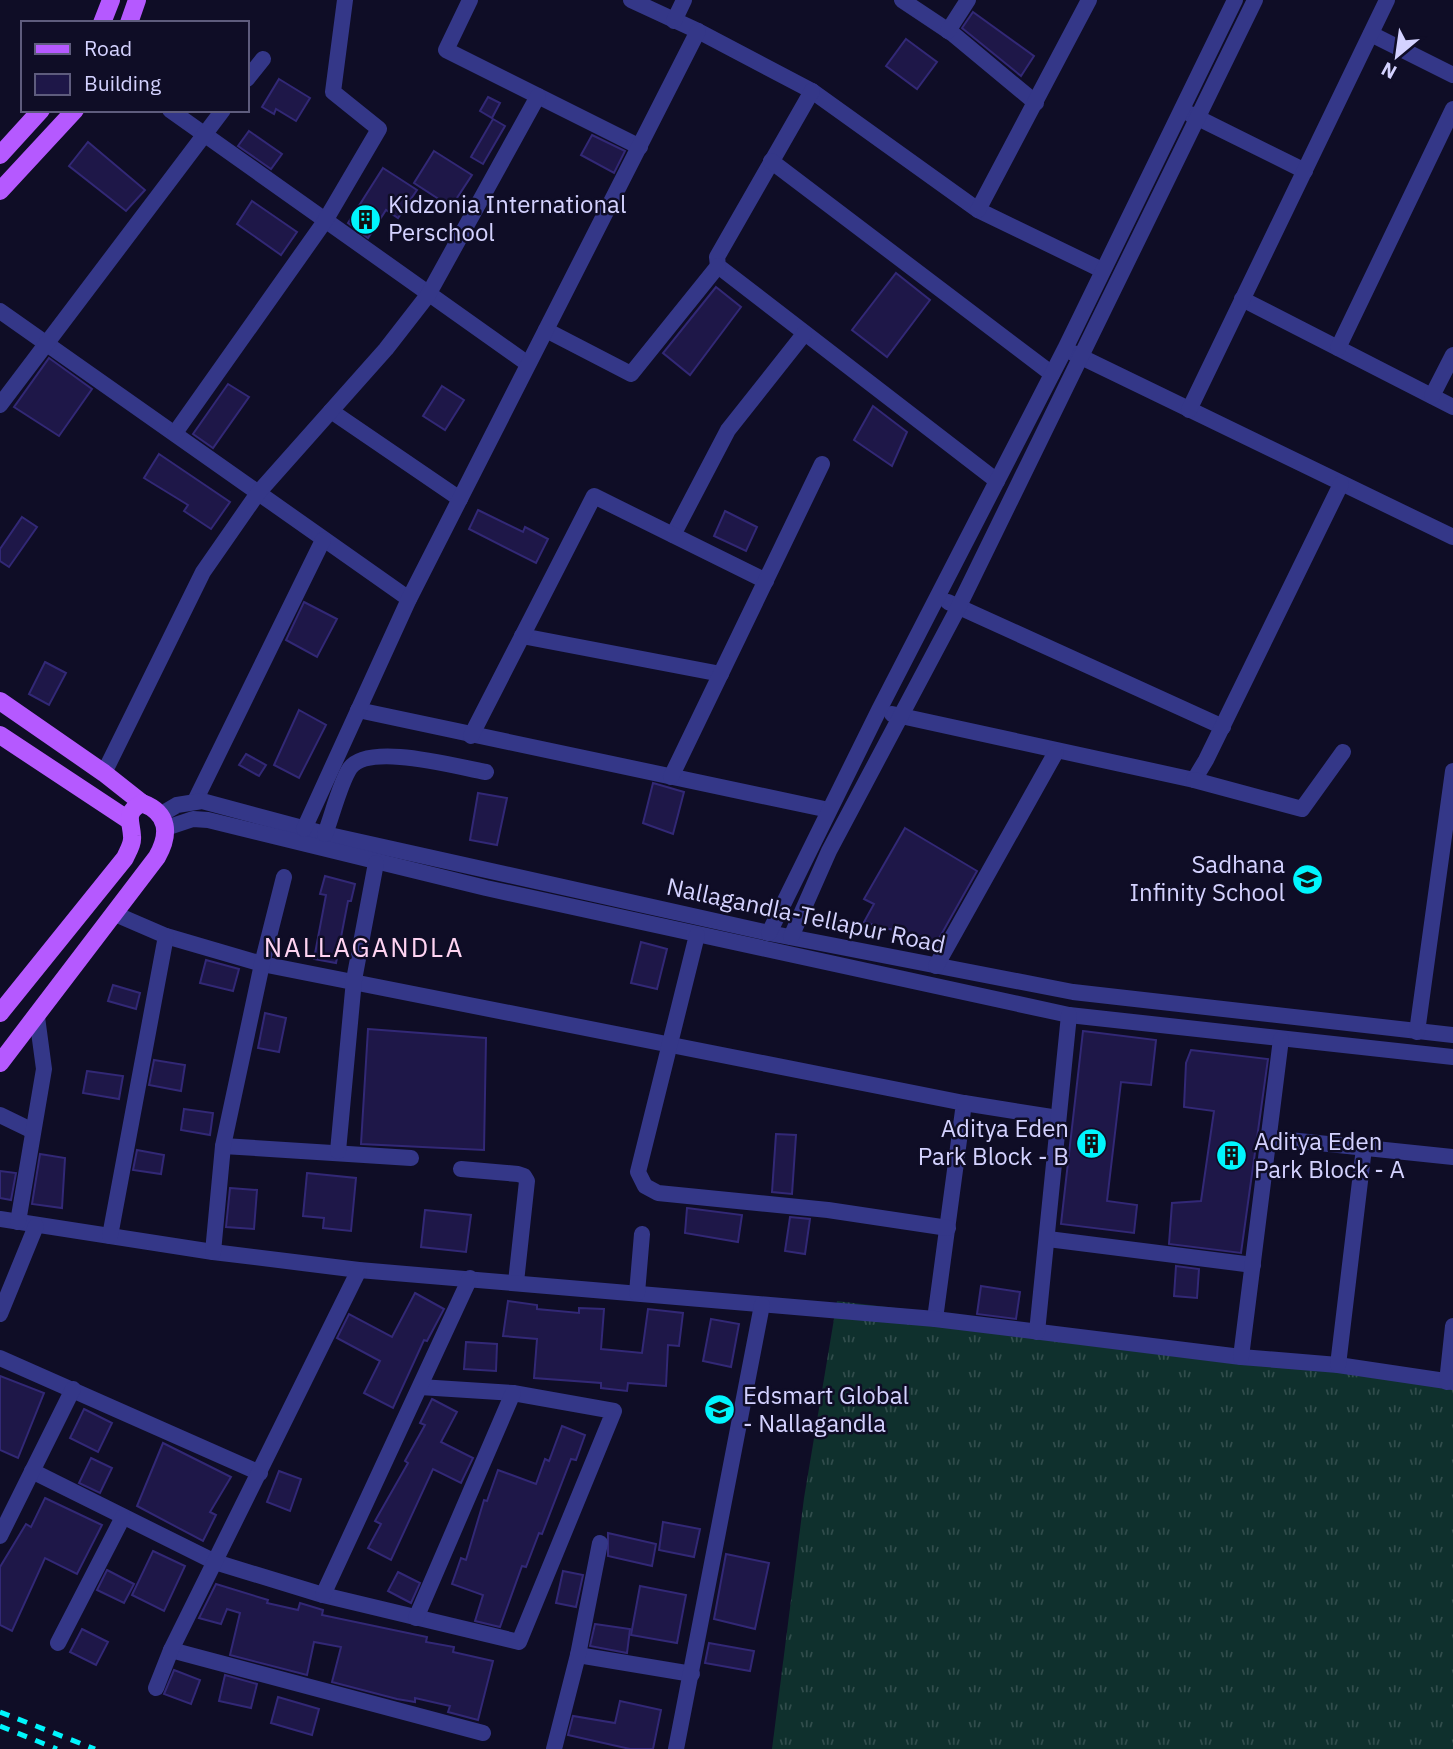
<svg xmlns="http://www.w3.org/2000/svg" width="1453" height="1749" font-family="'IBM Plex Sans',sans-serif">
<defs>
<pattern id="grass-tufts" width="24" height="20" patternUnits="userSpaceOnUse" patternTransform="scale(1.75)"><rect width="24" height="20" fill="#0f302d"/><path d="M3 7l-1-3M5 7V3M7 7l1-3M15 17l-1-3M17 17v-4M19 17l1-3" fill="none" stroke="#314d4c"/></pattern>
</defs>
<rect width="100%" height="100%" fill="#0f0d26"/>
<!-- grass -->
<polygon fill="url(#grass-tufts)" points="837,1301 1453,1375 1453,1749 772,1749 804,1498"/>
<!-- building -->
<g fill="#1e1748" stroke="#322876" stroke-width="2">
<polygon points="973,12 1034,56 1021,76 962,28"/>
<polygon points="906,39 937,62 917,89 886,66"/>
<polygon points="279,79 310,98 296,121 276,109 274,114 262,107"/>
<polygon points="488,97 500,103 492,118 480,111"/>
<polygon points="493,119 505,126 483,164 471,157"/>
<polygon points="249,131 282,154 271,169 238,146"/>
<polygon points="592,135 625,151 614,173 581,155"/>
<polygon points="88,142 145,190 126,211 69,166"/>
<polygon points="434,151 472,175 451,207 414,183"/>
<polygon points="383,168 417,190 398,218 386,210 368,238 348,223"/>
<polygon points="252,201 297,232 281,255 237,224"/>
<polygon points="896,273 930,300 887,357 852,330"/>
<polygon points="716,287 741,307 690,375 663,353"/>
<polygon points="49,358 92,389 59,436 14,407"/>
<polygon points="228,384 249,397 213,448 193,434"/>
<polygon points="442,386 464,400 445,430 423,416"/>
<polygon points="873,406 907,432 892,466 854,440"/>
<polygon points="159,454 230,502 211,529 184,511 188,505 144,478"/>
<polygon points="478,510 523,532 525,527 548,539 536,563 469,529"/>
<polygon points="725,511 757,527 746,551 714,536"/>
<polygon points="22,517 37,527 9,567 0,561 0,549"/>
<polygon points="304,602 337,619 317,657 286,640"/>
<polygon points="45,662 66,673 49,705 29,694"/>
<polygon points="299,710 326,725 299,778 274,765"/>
<polygon points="246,754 266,765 259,776 239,765"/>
<polygon points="653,783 684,792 673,834 643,823"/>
<polygon points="478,793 507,798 497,845 470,840"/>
<polygon points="905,828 977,871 937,942 864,922 874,904 864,899"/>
<polygon points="325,876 355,884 351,901 348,901 336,963 314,959 326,895 320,894"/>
<polygon points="641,942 667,949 657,989 631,983"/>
<polygon points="206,960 239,969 233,991 200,983"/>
<polygon points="113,985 140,993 136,1009 108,1001"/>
<polygon points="265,1013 286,1018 279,1052 258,1048"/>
<polygon points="368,1029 486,1038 484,1150 361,1144"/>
<polygon points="1083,1031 1156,1040 1151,1085 1121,1082 1107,1201 1137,1205 1134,1233 1061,1224"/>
<polygon points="1191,1050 1268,1059 1241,1253 1169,1244 1172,1203 1201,1201 1214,1111 1184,1107 1186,1063"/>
<polygon points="154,1060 185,1065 181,1091 149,1085"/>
<polygon points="87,1071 123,1076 119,1099 83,1093"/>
<polygon points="184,1109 213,1113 210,1135 181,1130"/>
<polygon points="776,1134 796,1135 792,1194 772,1192"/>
<polygon points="137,1150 164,1155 161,1174 133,1170"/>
<polygon points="40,1154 65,1158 62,1208 32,1204"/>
<polygon points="0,1171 16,1173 11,1200 0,1198"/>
<polygon points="307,1173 356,1178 351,1231 323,1228 324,1218 303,1216"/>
<polygon points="230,1188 257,1190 254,1229 226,1227"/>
<polygon points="687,1208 742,1215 738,1242 685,1233"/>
<polygon points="425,1210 471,1215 466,1252 421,1247"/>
<polygon points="790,1217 810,1219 805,1254 785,1251"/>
<polygon points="1176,1266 1199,1269 1197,1298 1174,1296"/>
<polygon points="981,1286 1020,1292 1016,1319 977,1314"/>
<polygon points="415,1293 444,1309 427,1341 424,1340 393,1408 364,1393 380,1361 337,1338 349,1314 392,1337"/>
<polygon points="508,1301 537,1305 537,1309 579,1313 579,1308 604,1309 601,1349 642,1353 648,1309 683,1313 679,1346 668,1345 666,1386 628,1383 627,1391 601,1388 601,1383 534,1378 537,1339 503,1336"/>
<polygon points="711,1319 739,1324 731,1367 703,1361"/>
<polygon points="466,1342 497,1344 496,1371 464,1369"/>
<polygon points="0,1376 44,1393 18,1458 0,1450"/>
<polygon points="432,1399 457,1412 441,1442 473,1458 461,1483 433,1469 391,1560 368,1548 381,1524 375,1521 408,1463 405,1461 425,1425 420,1423"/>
<polygon points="84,1409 112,1423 98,1452 70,1438"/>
<polygon points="562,1426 585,1435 576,1460 571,1459 542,1534 539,1533 526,1567 522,1566 500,1627 475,1621 483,1595 452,1584 461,1558 466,1560 484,1500 487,1501 498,1470 536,1484 545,1459 549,1461"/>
<polygon points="163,1443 231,1477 210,1512 216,1515 203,1541 137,1506"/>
<polygon points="91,1458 112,1468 100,1493 79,1483"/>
<polygon points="279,1471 301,1479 290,1511 267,1502"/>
<polygon points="45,1498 102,1525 77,1574 45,1558 12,1631 0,1625 0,1567 26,1524 31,1527"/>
<polygon points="663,1522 700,1529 694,1557 659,1550"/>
<polygon points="608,1533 656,1544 652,1566 608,1556"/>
<polygon points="153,1551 185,1566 164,1611 132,1595"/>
<polygon points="726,1554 769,1563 755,1629 714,1619"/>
<polygon points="107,1570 134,1584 124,1603 97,1590"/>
<polygon points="563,1571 583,1575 576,1607 556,1603"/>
<polygon points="398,1572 420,1583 411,1603 388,1591"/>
<polygon points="216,1584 268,1600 267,1603 298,1610 300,1603 323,1610 322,1615 427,1637 426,1642 454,1647 453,1652 493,1661 478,1720 448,1712 450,1706 415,1698 415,1702 397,1699 332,1682 341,1647 314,1642 307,1675 230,1655 240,1613 227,1609 221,1624 199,1618"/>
<polygon points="640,1586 686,1595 677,1643 631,1635"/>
<polygon points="595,1624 630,1629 627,1653 590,1646"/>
<polygon points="82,1629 108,1642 96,1665 70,1652"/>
<polygon points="709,1643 754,1651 750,1671 705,1663"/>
<polygon points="174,1670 200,1680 191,1704 164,1694"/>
<polygon points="225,1675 257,1684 251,1708 219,1701"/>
<polygon points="278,1697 319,1709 312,1735 271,1723"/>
<polygon points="620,1701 661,1710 653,1749 630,1749 568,1735 573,1716 615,1723"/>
</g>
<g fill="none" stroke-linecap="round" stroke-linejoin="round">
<!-- minor -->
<g stroke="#343788" stroke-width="16">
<polyline points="470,0 446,50 640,147"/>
<polyline points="631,0 698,31 812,91 978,210 1102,270"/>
<polyline points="902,0 953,34 1036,103"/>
<polyline points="674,21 684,0"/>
<polyline points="948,31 968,0"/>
<polyline points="1371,34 1453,75"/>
<polyline points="247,79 263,59"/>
<polyline points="812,91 717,257 718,266 997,481"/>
<polyline points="170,110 528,364"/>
<polyline points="1190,114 1305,171"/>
<polyline points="771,161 1052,374"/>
<polyline points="978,210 1089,0"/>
<polyline points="1242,299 1453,407"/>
<polyline points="0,311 409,599"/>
<polyline points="546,330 631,374 718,266"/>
<polyline points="1338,348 1453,109"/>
<polyline points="1073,353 1453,537"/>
<polyline points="1432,396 1453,355"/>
<polyline points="0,405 223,110"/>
<polyline points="1189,410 1387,0"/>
<polyline points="331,411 460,499"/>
<polyline points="175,433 325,221 379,129 333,92 345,0"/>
<polyline points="673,535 728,430 804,334"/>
<polyline points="948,602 1223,727"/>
<polyline points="522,636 721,674"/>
<polyline points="358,710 829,810"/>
<polyline points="892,714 1194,780 1206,760 1341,484"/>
<polyline points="471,736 594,496 766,581"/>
<polyline points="104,773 203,572 258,493 386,349 428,295 538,96"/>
<polyline points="671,777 822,464"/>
<polyline points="1194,780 1302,809 1343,752"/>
<polyline points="195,801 323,540"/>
<polyline points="160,815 177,805 202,801 325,834 769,933 1073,992 1453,1035"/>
<polyline points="166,828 193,819 208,820 486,888 1069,1015 1453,1057"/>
<polyline points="304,829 409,599 698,31"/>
<path d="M325,834c7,-18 15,-51 25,-66 19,-26 107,-1 136,4"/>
<polyline points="115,914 166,936 262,964 964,1103 935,1319"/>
<polyline points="769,933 879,710 1065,349 1235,0"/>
<polyline points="697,935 638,1172 645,1186 658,1193 828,1210 948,1228"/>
<polyline points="791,937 829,851 956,612 1255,0"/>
<polyline points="936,966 1056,752"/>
<polyline points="1417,1032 1453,771"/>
<polyline points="964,1103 1058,1118"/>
<polyline points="0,1115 33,1131"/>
<polyline points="1270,1138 1453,1157"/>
<polyline points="223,1146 411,1158"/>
<polyline points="338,1151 354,980 376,863"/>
<polyline points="461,1169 518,1174 524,1176 527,1181 516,1282"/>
<polyline points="0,1219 213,1252 359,1270 935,1319 1241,1357 1338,1365 1453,1382"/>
<polyline points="18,1222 44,1069 37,1017"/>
<polyline points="110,1236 166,936"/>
<polyline points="1048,1239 1253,1265"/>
<polyline points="213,1252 223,1146 262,964 284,877"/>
<polyline points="637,1293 642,1234"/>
<polyline points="0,1314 36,1226"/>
<polyline points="1037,1332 1069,1015"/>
<polyline points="1241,1357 1281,1039"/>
<polyline points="0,1358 260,1473"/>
<polyline points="1338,1365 1364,1148"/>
<polyline points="1447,1382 1453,1326"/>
<polyline points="32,1471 215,1562 323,1595 519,1642 614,1411 513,1393 420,1387"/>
<polyline points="0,1536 73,1389"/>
<polyline points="323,1595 470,1278"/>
<polyline points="416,1618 513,1393"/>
<polyline points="58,1643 123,1517"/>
<polyline points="171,1650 483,1733"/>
<polyline points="578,1655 692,1674"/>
<polyline points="156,1688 171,1650 359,1270"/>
<polyline points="554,1749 578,1655 600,1543"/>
<polyline points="676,1749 762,1305"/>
</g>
<!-- major -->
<g stroke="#b559ff" stroke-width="18">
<polyline points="102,23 111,0"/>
<polyline points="129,23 137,0"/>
<polyline points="0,155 41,110"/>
<polyline points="0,191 75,110"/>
<polyline points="0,701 104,773 142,803"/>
<polyline points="0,735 127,819"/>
<path d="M0,1013l125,-155c3,-7 8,-14 7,-22 -1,-16 -8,-23 10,-33 27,10 28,31 15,54l-157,206"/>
</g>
<!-- rail -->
<g stroke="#00f5fd" stroke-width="5" stroke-dasharray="10 9" stroke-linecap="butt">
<polyline points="0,1712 95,1749"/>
<polyline points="0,1726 57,1749"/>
</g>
</g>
<!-- icons -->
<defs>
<symbol id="building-disc" viewBox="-11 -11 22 22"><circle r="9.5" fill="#00f5fd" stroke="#0f0d26"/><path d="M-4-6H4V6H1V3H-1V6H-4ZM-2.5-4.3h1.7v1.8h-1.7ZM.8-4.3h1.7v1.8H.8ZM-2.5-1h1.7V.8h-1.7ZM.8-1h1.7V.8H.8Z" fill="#111"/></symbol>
<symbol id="university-disc" viewBox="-11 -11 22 22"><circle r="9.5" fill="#00f5fd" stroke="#0f0d26"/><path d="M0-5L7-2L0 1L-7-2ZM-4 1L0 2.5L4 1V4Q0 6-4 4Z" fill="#111"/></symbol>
</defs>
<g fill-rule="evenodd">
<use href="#building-disc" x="348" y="202" width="35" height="35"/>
<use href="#university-disc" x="1290" y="862" width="35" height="35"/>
<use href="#building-disc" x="1074" y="1126" width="35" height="35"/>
<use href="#building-disc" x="1214" y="1138" width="35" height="35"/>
<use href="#university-disc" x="702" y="1392" width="35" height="35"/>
</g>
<g text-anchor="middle" stroke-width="5" stroke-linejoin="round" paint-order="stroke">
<!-- poi labels -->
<g font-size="24" fill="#d4d2ff" stroke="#0f0d26" text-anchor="start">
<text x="388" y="213">Kidzonia International<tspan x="388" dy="28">Perschool</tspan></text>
<text x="1285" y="873" text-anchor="end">Sadhana<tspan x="1285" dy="28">Infinity School</tspan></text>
<text x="1069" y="1137" text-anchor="end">Aditya Eden<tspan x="1069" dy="28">Park Block - B</tspan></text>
<text x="1254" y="1150">Aditya Eden<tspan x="1254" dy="28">Park Block - A</tspan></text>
<text x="743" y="1404">Edsmart Global<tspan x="743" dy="28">- Nallagandla</tspan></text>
</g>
<!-- street labels -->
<g font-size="24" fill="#d4d2ff" stroke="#0f0d26">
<text transform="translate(806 916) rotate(12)" y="8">Nallagandla-Tellapur Road</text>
</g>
<!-- neighbourhood labels -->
<g font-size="26" letter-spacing="2" fill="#ffd4f2" stroke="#0f0d26">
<text x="364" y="957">NALLAGANDLA</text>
</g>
</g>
<!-- legend -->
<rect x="21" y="21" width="228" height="91" fill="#0f0d26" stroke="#5e5c7d" stroke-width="2"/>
<rect x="35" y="44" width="35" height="10" fill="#b559ff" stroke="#5e5c7d" stroke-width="2"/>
<text x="84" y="56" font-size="21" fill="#d4d2ff">Road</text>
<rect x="35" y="74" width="35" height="21" fill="#1e1748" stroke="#5e5c7d" stroke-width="2"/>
<text x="84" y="91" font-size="21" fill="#d4d2ff">Building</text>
<!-- north arrow -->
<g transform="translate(1397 56) rotate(209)" stroke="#0f0d26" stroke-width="5" paint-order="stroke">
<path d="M0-5L12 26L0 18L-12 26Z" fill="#d4d2ff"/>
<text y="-10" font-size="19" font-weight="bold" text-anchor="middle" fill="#d4d2ff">N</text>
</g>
</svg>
